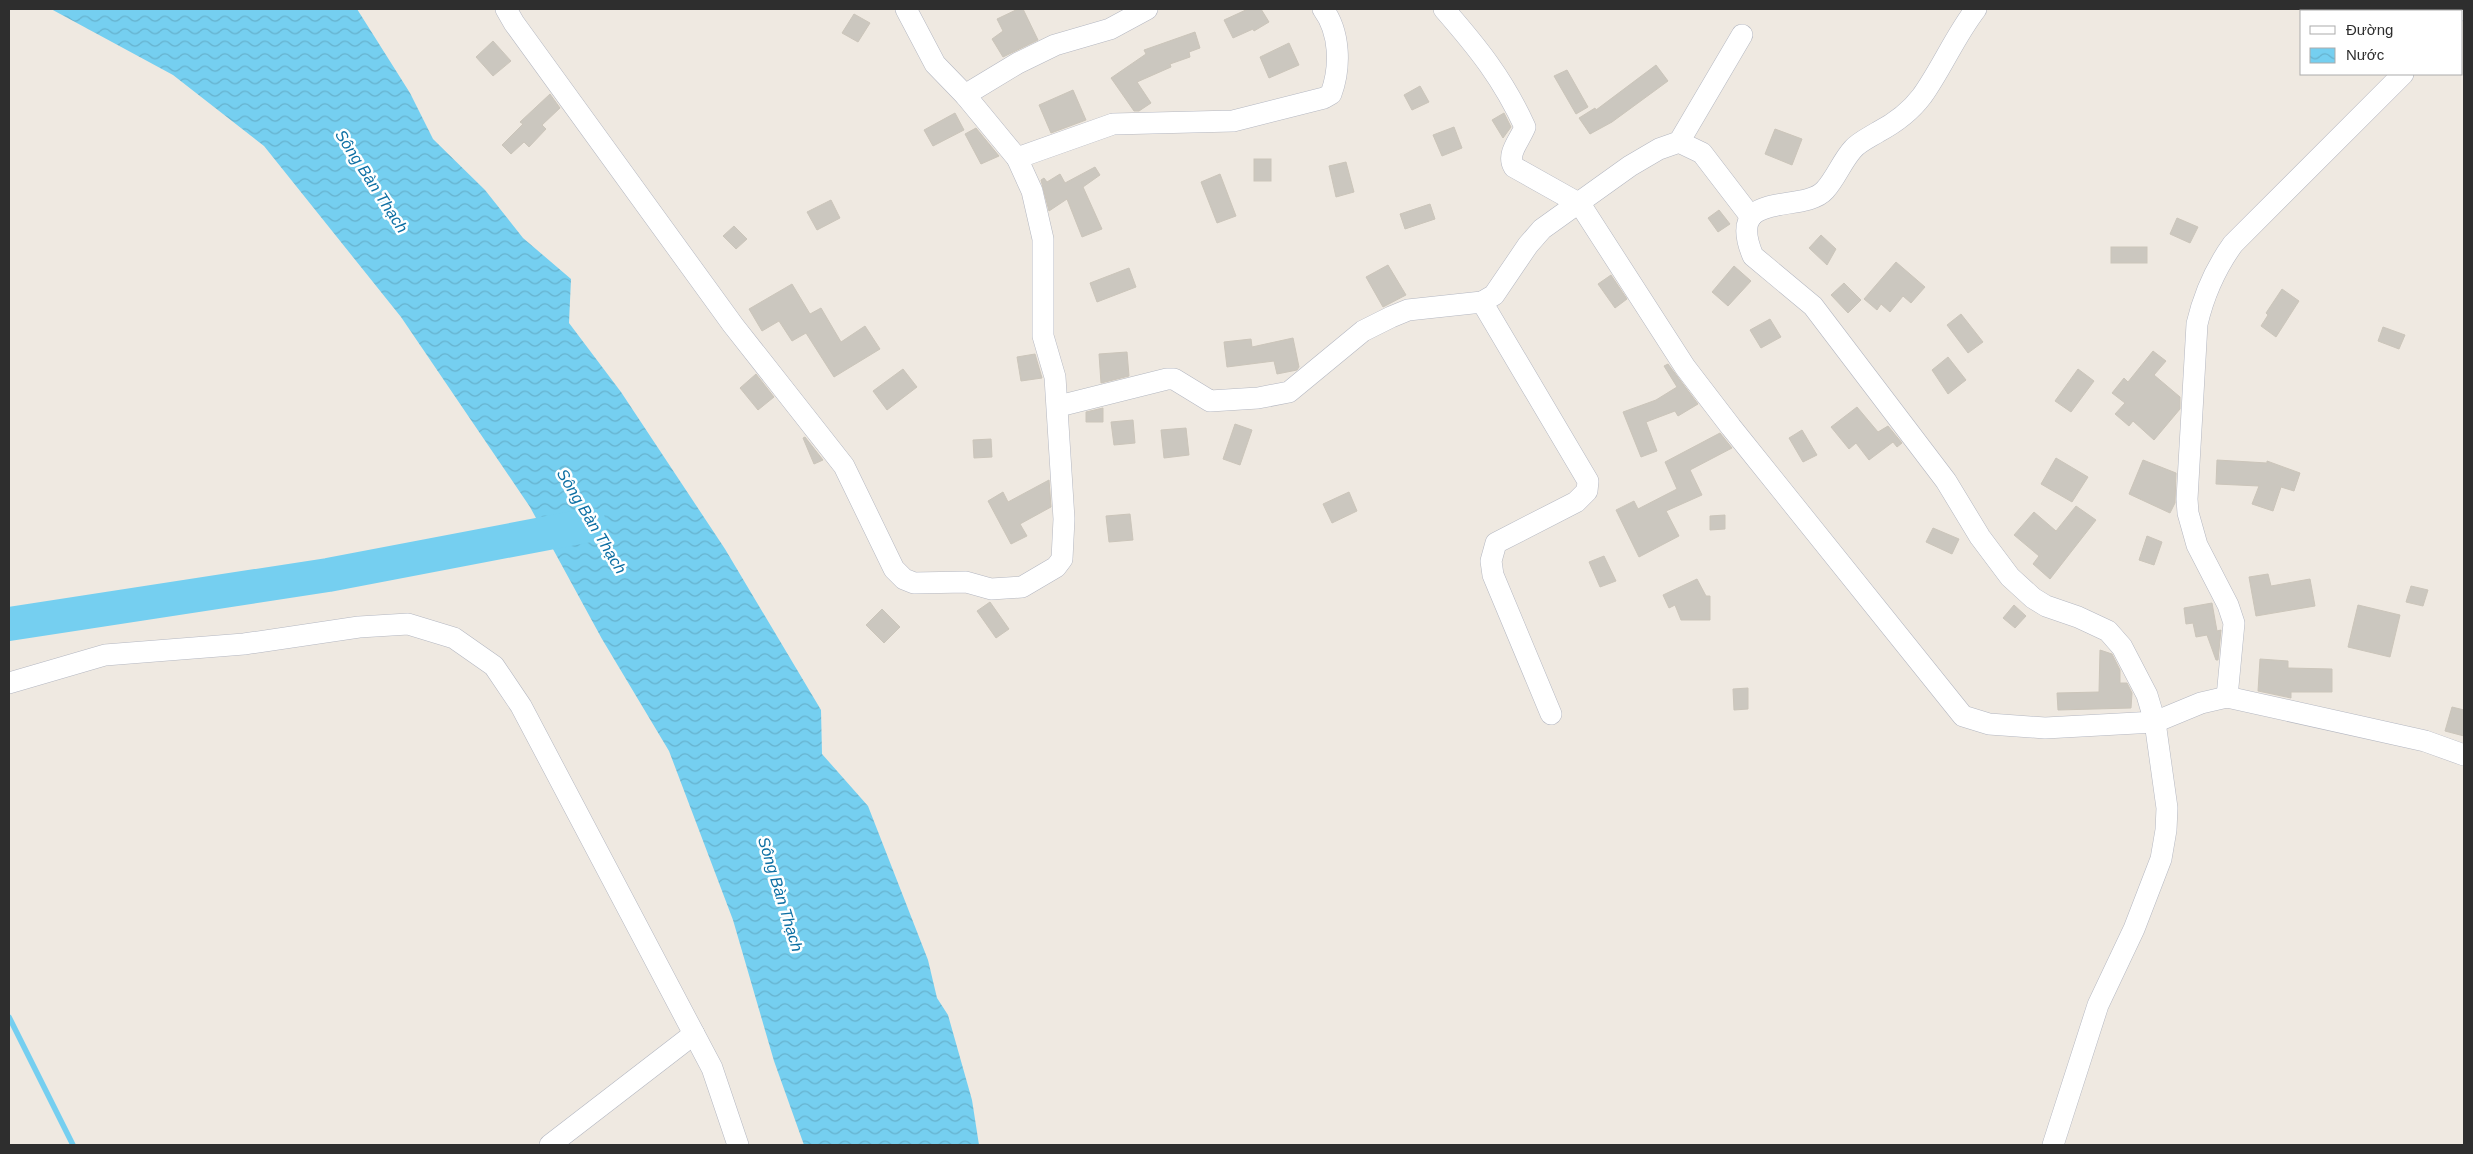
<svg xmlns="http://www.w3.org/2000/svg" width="2473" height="1154" font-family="Helvetica,sans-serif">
<defs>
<pattern id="water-waves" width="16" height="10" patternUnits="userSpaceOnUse" patternTransform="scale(1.25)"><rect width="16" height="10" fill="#75cff0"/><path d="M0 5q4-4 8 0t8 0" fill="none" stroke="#66b2ce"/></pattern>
</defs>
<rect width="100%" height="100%" fill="#efe9e1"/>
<!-- water -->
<polygon fill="url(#water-waves)" points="51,9 357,9 410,93 433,139 485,190 523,238 571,279 569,323 621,392 725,549 821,710 822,754 868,806 928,960 937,998 948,1015 972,1100 979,1145 804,1145 774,1061 733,920 669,751 602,639 530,507 401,317 264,146 173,75"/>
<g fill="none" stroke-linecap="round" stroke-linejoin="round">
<!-- stream -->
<polyline stroke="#75cff0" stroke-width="5.5" points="9,1017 73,1145"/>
<!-- river -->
<polyline stroke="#75cff0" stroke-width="34" points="9,624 328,575 590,525"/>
</g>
<!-- building -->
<g fill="#cbc7bf" stroke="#cbc5ba">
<polygon points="1018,9 1023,9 1038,40 1003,57 992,39 1003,31 997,19"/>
<polygon points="1248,9 1261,9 1269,22 1254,31 1253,29 1233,38 1224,20"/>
<polygon points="854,14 870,23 858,42 842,33"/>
<polygon points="1195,32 1200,48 1189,52 1190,57 1170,64 1171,67 1137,82 1151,103 1139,111 1134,111 1111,78 1146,54 1144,50"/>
<polygon points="493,41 511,61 493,76 476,57"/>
<polygon points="1289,43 1299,65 1269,78 1260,57"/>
<polygon points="1656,65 1668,81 1612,122 1590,134 1579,118 1595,108 1596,110"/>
<polygon points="1567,70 1588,107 1576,114 1554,76"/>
<polygon points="1420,86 1429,102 1412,110 1404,95"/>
<polygon points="1073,90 1086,120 1051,133 1039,105"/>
<polygon points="550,94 560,108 542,125 546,129 529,147 524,142 511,154 502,145 523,124 520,122"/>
<polygon points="955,113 964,130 933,146 924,130"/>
<polygon points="1504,113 1511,127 1503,138 1492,120"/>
<polygon points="1454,127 1462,148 1442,156 1433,135"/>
<polygon points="976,128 999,156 981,164 965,134"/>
<polygon points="1775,129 1802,139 1792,165 1765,154"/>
<rect x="1254" y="159" width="17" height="22"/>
<polygon points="1346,162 1354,192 1336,197 1329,166"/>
<polygon points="1095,167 1100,175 1083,187 1102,229 1082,237 1067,199 1049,211 1041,180 1044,178 1047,182 1060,174 1065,183"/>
<polygon points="1220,174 1236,216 1217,223 1201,182"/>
<polygon points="831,200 840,218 817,230 807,212"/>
<polygon points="1430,204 1435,219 1405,229 1400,214"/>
<polygon points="1719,210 1730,224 1718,232 1708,218"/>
<polygon points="2177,218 2198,227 2190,243 2170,234"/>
<polygon points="734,226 747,239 736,249 723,236"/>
<polygon points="1821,235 1836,249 1827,265 1809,248"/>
<rect x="2111" y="247" width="36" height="16"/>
<polygon points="1896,262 1925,287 1911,303 1903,296 1890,312 1881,304 1877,310 1864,299"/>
<polygon points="1388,265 1406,295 1383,307 1366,277"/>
<polygon points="1734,266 1751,281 1728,306 1712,292"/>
<polygon points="1129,268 1136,287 1097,302 1090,283"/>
<polygon points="1611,275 1627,299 1615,308 1598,284"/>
<polygon points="1844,283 1861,300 1848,313 1831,295"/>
<polygon points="792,284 810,314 821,308 841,342 865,326 880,349 834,377 806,333 792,341 779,321 762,331 749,309"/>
<polygon points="2282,289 2299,301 2276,337 2261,326 2268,315 2266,313"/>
<polygon points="1961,314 1983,342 1968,353 1947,325"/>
<polygon points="1770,319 1781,337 1761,348 1750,330"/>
<polygon points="2383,327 2405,335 2399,349 2378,341"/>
<polygon points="1293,338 1299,367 1297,370 1277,374 1274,361 1227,367 1224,342 1251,339 1252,347"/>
<polygon points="2153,351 2166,361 2154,375 2180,397 2180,409 2154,440 2133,421 2129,426 2115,414 2125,403 2112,393 2124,378 2128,382"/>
<polygon points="1127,352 1129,376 1101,383 1099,354"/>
<polygon points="1035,354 1042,378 1021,381 1017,357"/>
<polygon points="1948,357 1966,380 1948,394 1932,370"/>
<polygon points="1668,364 1698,404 1678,416 1675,411 1646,422 1657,451 1641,457 1623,412 1656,400 1677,387 1664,366"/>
<polygon points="903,369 917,387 887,410 873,391"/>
<polygon points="2078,369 2094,381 2071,412 2055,401"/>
<polygon points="756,374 774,397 758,410 740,388"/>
<polygon points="1857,407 1878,432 1888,426 1902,443 1897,447 1893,442 1869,460 1856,443 1849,449 1831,427"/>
<polygon points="1103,408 1103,422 1086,422 1086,412"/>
<polygon points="1133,420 1135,443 1114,445 1111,422"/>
<polygon points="1235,424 1252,430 1240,465 1223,459"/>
<polygon points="1186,428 1189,455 1164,458 1161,430"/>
<polygon points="1802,430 1817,455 1803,462 1789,438"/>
<polygon points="1720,433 1732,448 1690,470 1702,495 1666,511 1679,536 1639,557 1616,510 1634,501 1638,509 1677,489 1665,462"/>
<polygon points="805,437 823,460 814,464 803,438"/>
<polygon points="991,439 992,457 974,458 973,440"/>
<polygon points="2056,458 2088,477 2072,502 2041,484"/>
<polygon points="2143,460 2176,473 2175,503 2170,513 2129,494"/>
<polygon points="2217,460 2267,463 2267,461 2300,473 2294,491 2281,487 2273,511 2252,504 2259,486 2216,484"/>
<polygon points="1049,480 1051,507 1020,524 1027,536 1011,544 988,501 1003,492 1008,502"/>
<polygon points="1349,492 1357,511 1332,523 1323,504"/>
<polygon points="2076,506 2096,520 2050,579 2033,564 2039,556 2014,535 2034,512 2056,531"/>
<polygon points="1130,514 1133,540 1109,542 1106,516"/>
<polygon points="1725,515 1725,529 1710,530 1710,516"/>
<polygon points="1933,528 1959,539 1952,554 1926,542"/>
<polygon points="2147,536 2162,542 2154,565 2139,560"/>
<polygon points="1604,556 1616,581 1600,587 1589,562"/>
<polygon points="2268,574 2271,586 2310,579 2315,606 2256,616 2249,577"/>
<polygon points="1697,579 1706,596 1710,596 1710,620 1681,620 1675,605 1669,608 1663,595"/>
<polygon points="2411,586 2428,590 2423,606 2406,602"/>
<polygon points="990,602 1009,629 996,638 977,611"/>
<polygon points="2212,603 2217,631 2221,630 2218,660 2216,660 2207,635 2196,637 2193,623 2186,624 2184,608"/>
<polygon points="2014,605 2026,616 2015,628 2003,618"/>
<polygon points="2358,605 2400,615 2390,657 2348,647"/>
<polygon points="882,609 900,627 884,643 866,625"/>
<polygon points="2100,650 2112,654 2120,670 2120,683 2127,683 2132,693 2131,708 2058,710 2057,693 2099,692"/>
<polygon points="2260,659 2288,661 2288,668 2332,669 2332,692 2291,692 2291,698 2258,691"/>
<polygon points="1748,688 1748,709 1734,710 1733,689"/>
<polygon points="2452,707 2464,710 2464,736 2445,731"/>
</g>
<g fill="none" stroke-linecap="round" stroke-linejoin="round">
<defs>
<g id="street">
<polyline points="506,9 514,23 733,325 844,466 894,569 904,579 914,583 966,582 991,589 1022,587 1056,567 1062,559 1064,519 1055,377 1043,336 1043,239 1032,191 1017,158 965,95 935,64 906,9"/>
<path d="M1444,9c34,39 59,70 81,118 -5,13 -19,27 -11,40l66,37 105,163 46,60 232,289 26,8 56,4 110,-6 46,-19 26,-6 198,44 39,14"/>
<path d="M1976,9c-21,27 -34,59 -54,87 -12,16 -27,27 -44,36 -8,5 -19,10 -25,17 -11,12 -17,29 -28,41 -22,25 -101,-3 -72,66l60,50 133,175 34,56 30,40 23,21 13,8 32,11 30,14 14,16 25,48 8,27 12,86 -1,22 -5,29 -27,70 -36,76 -45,140"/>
<polyline points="2420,9 2421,11"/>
<polyline points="2458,11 2460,9"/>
<polyline points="965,95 1018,63 1055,45 1110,29 1147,9"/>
<polyline points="1679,142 1742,35"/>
<path d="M1017,158l96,-34 120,-3 91,-23 7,-4c10,-27 9,-62 -8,-85"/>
<polyline points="1482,302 1588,481 1587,491 1576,502 1496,543 1491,561 1493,575 1551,714"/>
<polyline points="1059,406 1167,379 1174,379 1210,401 1258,398 1289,392 1363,331 1391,317 1408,310 1482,302 1494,295 1528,245 1542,229 1630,166 1659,149 1679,142 1702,153 1751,217"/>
<polyline points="9,683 105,655 244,644 359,627 408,624 454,638 494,666 521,706 712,1068 738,1145"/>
<path d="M2227,697l7,-74 -6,-18 -31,-60 -9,-32 -1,-14 10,-175c7,-30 18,-55 36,-80l170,-170"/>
<polyline points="550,1145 694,1034"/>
</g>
</defs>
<!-- street casing -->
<use href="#street" stroke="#b4b7c1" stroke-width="22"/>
<!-- street -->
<use href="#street" stroke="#fff" stroke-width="21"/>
</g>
<g text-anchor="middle" stroke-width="5" stroke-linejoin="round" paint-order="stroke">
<!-- water labels -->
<g font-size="16" font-style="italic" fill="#0d6fa3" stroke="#fff">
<text transform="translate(372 181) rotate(57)" y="6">Sông Bàn Thạch</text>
<text transform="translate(592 521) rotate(59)" y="6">Sông Bàn Thạch</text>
<text transform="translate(781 894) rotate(73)" y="6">Sông Bàn Thạch</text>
</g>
</g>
<!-- border -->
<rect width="2473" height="1154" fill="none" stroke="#2e2e2e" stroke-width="20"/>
<!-- legend -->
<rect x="2300" y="10" width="162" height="65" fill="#ffffff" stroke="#ababab"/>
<rect x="2310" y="26" width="25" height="8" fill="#ffffff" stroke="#ababab"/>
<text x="2346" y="35" font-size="15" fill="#2e2e2e">Đường</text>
<rect x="2310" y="48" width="25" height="15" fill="url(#water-waves)" stroke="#ababab"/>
<text x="2346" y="60" font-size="15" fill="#2e2e2e">Nước</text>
</svg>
